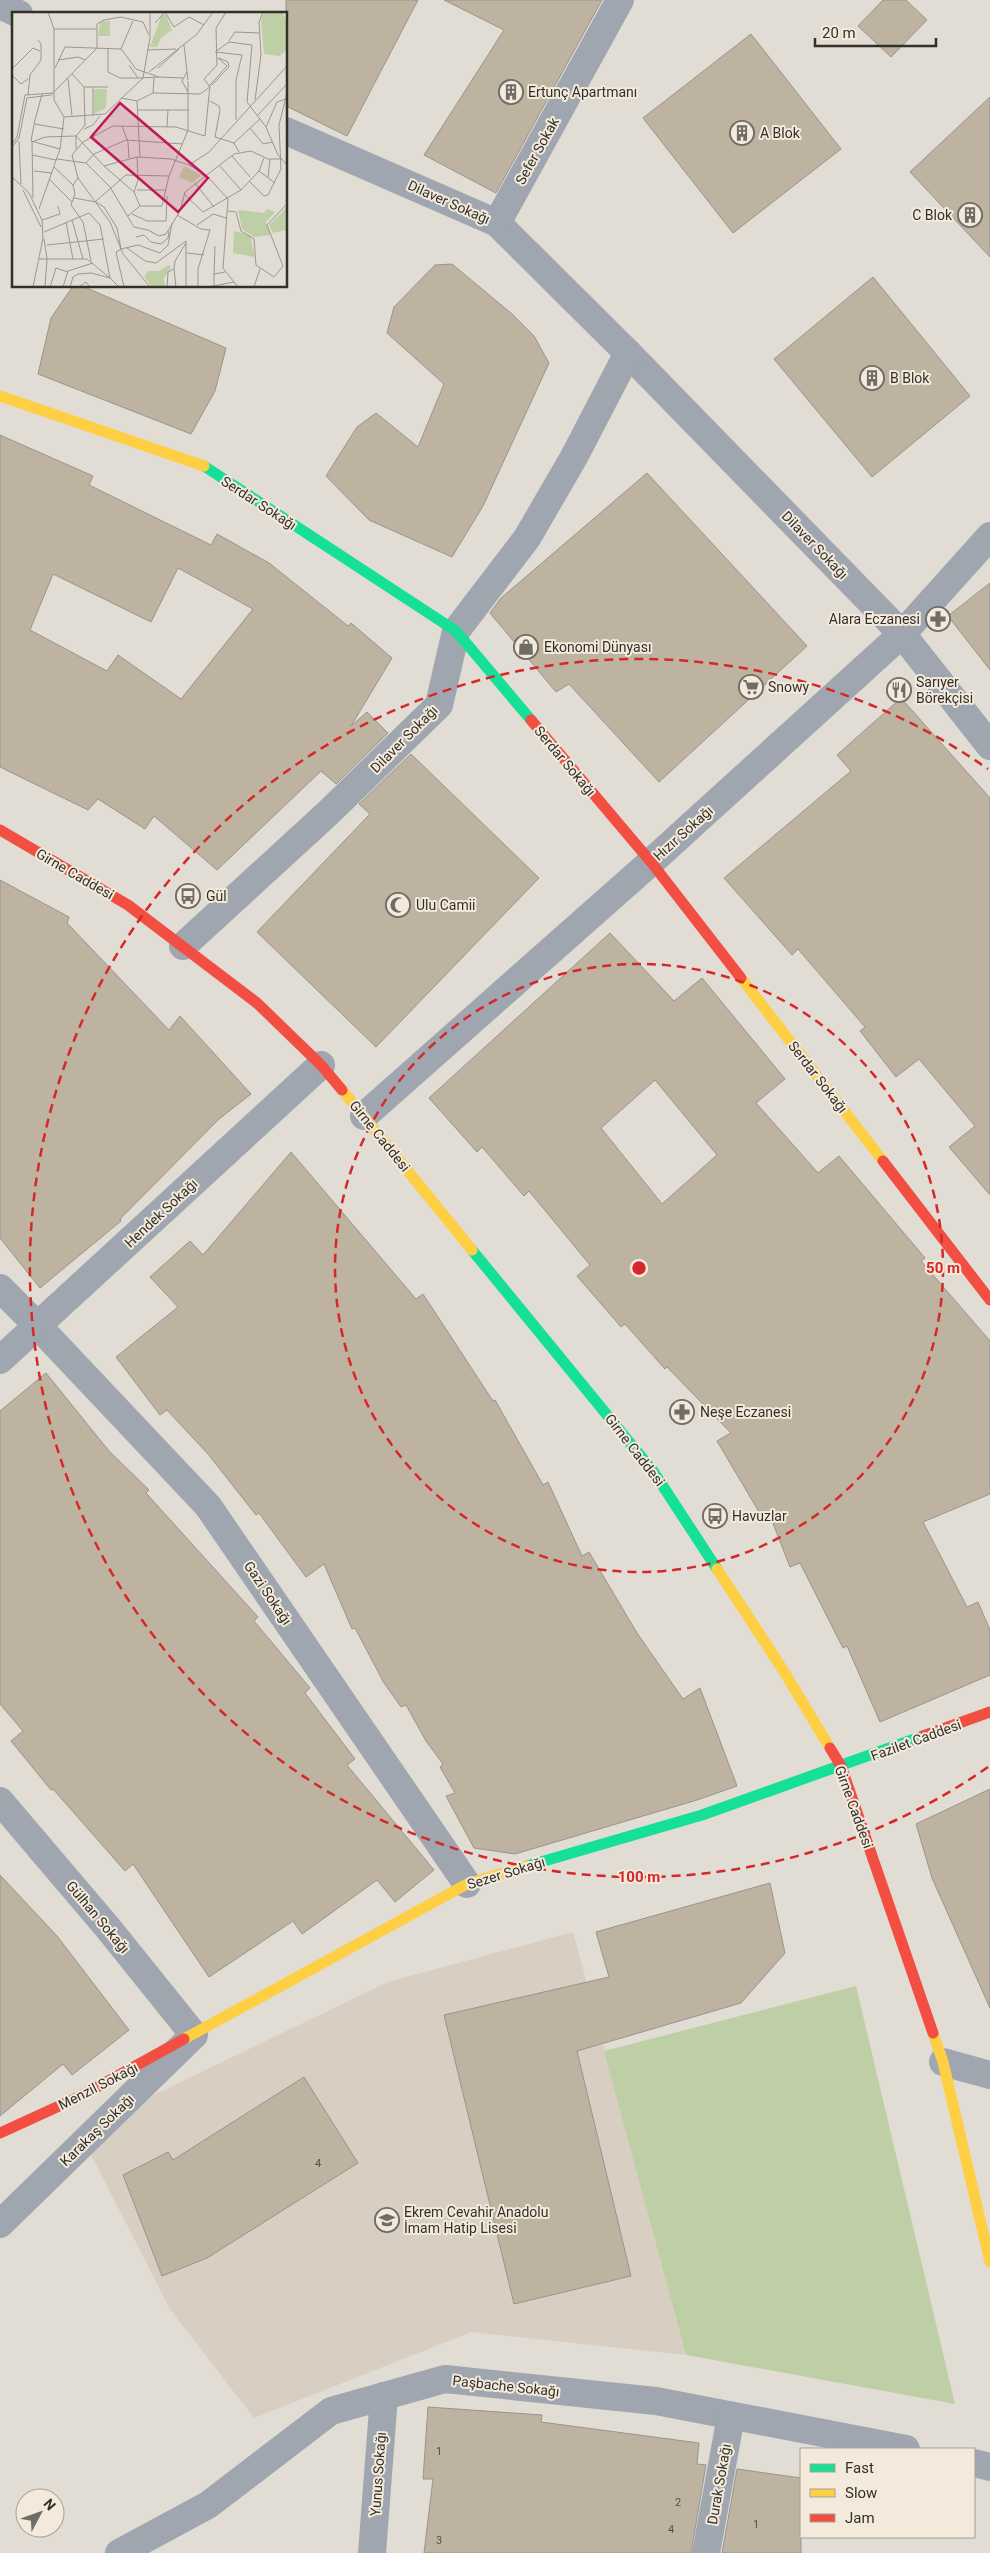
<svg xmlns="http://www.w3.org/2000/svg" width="990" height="2553" font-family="Roboto,sans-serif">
<rect width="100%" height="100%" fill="#e1dcd4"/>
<!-- built -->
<polygon fill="#d8cec1" points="573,1932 686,2355 471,2332 254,2418 170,2309 79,2131 388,1982"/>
<!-- green -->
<polygon fill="#bfcfa5" points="856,1986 955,2404 686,2355 604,2051"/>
<!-- building -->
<g fill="#beb3a0" stroke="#98948e" fill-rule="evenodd">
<polygon points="286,0 418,0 347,136 286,106"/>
<polygon points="444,0 602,0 496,193 424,155 504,30"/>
<polygon points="883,0 906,0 927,20 891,57 858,26"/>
<polygon points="751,34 841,149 733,233 643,118"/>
<polygon points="990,97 990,257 910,172"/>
<polygon points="452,264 512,314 534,336 549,363 483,506 452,557 369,520 326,476 357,427 376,413 418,447 444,384 387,333 394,307 435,265"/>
<polygon points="873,277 970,396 872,477 774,359"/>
<polygon points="73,286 82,286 226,348 215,391 191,434 38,374 51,318"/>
<path d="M0,435l93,41 -4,9 122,60 6,-11 52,29 79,63 3,-3 41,35 -41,68 16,-14 21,21 -52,51 -15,-13 -104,99 -63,-54 -9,13 -47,-30 -10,11 -88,-43zM178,568l75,41 -72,90 -63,-44 -11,16 -77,-41 23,-56 98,48z"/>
<polygon points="647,473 807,646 659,782 569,684 556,692 490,613 501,598"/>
<polygon points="990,583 990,670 948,616"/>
<polygon points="901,698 990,798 990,1195 949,1147 975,1126 919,1059 896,1077 860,1031 865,1027 798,949 792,955 724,878 851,771 837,755"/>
<polygon points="411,754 539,878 376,1047 257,932 370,814 359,804"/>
<polygon points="0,880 69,917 67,923 169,1030 180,1016 251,1094 219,1119 120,1219 121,1221 40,1288 0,1238"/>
<path d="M610,933l64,68 28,-23 83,101 -29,24 62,70 21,-17 86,102 -4,3 69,80v153l-67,28 44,85 11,-5 12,28v45l-110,47 -33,-76 -4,2 -43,-85 -10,4 -21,-54 -7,4 -45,-76 14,-8 -64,-66 -2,2 -40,-45 -4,3 -44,-51 13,-11 -61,-74 -5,5 -42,-49 -5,5 -48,-54zM655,1080l62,75 -55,49 -61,-76z"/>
<polygon points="291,1152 416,1299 423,1294 493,1401 495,1400 543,1485 548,1482 582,1556 589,1552 637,1633 683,1699 700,1688 737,1786 697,1800 515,1854 474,1848 446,1796 455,1793 440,1767 443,1764 426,1741 406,1705 401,1707 384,1683 355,1628 352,1629 324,1564 306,1577 259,1513 256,1515 208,1454 167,1410 160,1415 116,1357 178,1307 150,1277 190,1241 203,1255"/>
<polygon points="46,1373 109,1451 149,1490 146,1493 258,1617 254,1621 310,1688 305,1693 355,1759 347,1765 434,1870 395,1902 377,1880 302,1934 293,1921 209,1977 133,1864 125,1871 53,1789 51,1790 11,1741 23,1731 0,1704 0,1411"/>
<polygon points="990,1789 990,2008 932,1878 916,1824"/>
<polygon points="0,1875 57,1936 129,2030 72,2075 63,2064 0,2116"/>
<polygon points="770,1883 785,1953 741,2003 577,2051 631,2276 514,2304 444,2015 609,1977 596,1932"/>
<polygon points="304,2077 358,2163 207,2258 162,2276 123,2175 168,2152 173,2160"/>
<polygon points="428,2407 542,2415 541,2422 699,2443 697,2464 706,2465 691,2553 424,2553 433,2479 423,2479"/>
<polygon points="737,2469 801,2478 801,2553 722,2553"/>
</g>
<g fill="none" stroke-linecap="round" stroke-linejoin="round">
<!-- street -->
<g stroke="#a0a6b0" stroke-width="28">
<polyline points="0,5 19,14"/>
<polyline points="286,131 497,223 628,353 902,634 990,746"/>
<polyline points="497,223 620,0"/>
<polyline points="183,946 328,813 439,705 456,631 527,538 574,457 628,353"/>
<polyline points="364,1116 651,862 902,634 990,536"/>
<polyline points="0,1288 38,1326 208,1506 467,1884"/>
<polyline points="0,1360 321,1065"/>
<polyline points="0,1801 108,1928 194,2035 0,2224"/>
<polyline points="943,2062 990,2075"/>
<polyline points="974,2463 990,2467"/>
<polyline points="119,2553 208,2505 331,2411 445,2379 656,2401 906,2449"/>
<polyline points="372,2553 384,2396"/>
<polyline points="706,2553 731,2416"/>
</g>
<!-- fast -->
<g stroke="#16e098" stroke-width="11">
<polyline points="204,466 456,631 531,720"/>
<polyline points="472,1250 653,1471 717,1569"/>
<polyline points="527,1866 702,1815 923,1736"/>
</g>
<!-- slow -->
<g stroke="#ffcf43" stroke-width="11">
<polyline points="0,396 204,466"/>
<polyline points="741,978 883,1161"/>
<polyline points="342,1090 472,1250"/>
<polyline points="717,1569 783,1670 830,1748"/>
<polyline points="933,2033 943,2062 990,2262"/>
<polyline points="184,2039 467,1884 527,1866"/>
</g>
<!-- jam -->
<g stroke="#f24e42" stroke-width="11">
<polyline points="531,720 651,862 741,978"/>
<polyline points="0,830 128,905 257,1003 321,1065 342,1090"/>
<polyline points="883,1161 990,1300"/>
<polyline points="923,1736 990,1712"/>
<polyline points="830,1748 841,1766 933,2033"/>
<polyline points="0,2133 81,2096 184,2039"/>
</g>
</g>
<!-- distance rings -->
<g fill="none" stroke="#d62828" stroke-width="2.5" stroke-dasharray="9 6">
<circle cx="639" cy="1268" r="304"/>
<path d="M988 1767A609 609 0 1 1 988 769"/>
</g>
<!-- icons -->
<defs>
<symbol id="building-ring" viewBox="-11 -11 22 22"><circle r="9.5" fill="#f3eadc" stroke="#706c66" stroke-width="1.5"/><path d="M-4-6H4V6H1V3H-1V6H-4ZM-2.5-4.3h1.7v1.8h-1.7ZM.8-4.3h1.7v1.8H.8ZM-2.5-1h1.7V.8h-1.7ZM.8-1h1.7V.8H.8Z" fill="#706c66"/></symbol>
<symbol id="pharmacy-ring" viewBox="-11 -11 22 22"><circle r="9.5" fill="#f3eadc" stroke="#706c66" stroke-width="1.5"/><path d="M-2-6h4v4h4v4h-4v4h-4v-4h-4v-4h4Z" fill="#706c66"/></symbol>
<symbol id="shop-ring" viewBox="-11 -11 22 22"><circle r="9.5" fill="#f3eadc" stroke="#706c66" stroke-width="1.5"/><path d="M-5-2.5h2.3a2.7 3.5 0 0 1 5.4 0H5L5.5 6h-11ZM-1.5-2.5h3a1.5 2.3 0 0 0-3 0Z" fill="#706c66"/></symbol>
<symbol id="supermarket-ring" viewBox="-11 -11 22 22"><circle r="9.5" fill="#f3eadc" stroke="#706c66" stroke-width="1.5"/><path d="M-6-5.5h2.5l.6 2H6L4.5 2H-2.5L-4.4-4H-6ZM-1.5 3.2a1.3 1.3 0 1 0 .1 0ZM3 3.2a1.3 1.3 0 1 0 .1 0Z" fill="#706c66"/></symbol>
<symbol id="restaurant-ring" viewBox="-11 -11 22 22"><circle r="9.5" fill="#f3eadc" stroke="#706c66" stroke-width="1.5"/><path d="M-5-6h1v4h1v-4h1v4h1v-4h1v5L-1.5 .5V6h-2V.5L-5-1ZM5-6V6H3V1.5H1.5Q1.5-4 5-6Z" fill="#706c66"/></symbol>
<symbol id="bus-ring" viewBox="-11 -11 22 22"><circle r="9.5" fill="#f3eadc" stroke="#706c66" stroke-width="1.5"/><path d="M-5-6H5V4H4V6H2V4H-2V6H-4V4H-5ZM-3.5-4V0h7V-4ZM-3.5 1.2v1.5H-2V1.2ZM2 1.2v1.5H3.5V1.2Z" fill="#706c66"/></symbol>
<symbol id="mosque-ring" viewBox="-11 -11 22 22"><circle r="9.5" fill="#f3eadc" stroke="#706c66" stroke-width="1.5"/><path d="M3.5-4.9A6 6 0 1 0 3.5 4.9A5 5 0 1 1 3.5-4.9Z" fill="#706c66"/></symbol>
<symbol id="school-ring" viewBox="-11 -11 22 22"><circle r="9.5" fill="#f3eadc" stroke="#706c66" stroke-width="1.5"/><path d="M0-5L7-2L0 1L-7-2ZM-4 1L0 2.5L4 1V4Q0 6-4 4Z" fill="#706c66"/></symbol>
</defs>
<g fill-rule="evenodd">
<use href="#building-ring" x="497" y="78" width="28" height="28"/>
<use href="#building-ring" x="728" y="119" width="28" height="28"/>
<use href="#building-ring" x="956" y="201" width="28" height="28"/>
<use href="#building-ring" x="858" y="364" width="28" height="28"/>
<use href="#pharmacy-ring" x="924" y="605" width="28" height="28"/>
<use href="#shop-ring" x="512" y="633" width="28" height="28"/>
<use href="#supermarket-ring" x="737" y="673" width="28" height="28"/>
<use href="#restaurant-ring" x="885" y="676" width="28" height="28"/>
<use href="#bus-ring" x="174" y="882" width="28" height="28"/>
<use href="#mosque-ring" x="384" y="891" width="28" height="28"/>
<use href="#pharmacy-ring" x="668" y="1398" width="28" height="28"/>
<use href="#bus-ring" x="701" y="1502" width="28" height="28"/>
<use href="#school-ring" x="373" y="2206" width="28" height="28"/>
</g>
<g text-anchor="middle" stroke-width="4" stroke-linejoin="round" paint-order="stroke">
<!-- number labels -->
<g font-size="11" fill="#565148">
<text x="318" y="2167">4</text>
<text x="439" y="2455">1</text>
<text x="678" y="2506">2</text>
<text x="756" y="2528">1</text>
<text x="671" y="2533">4</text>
<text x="439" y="2544">3</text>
</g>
<!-- poi labels -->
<g font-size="14" fill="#33302a" stroke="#f3eadc" text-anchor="start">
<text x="528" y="97">Ertunç Apartmanı</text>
<text x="760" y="138">A Blok</text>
<text x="952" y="220" text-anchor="end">C Blok</text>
<text x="890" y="383">B Blok</text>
<text x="920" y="624" text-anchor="end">Alara Eczanesi</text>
<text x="544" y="652">Ekonomi Dünyası</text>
<text x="916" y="687">Sarıyer<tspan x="916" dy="16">Börekçisi</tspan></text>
<text x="768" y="692">Snowy</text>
<text x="206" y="901">Gül</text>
<text x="416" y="910">Ulu Camii</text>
<text x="700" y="1417">Neşe Eczanesi</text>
<text x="732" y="1521">Havuzlar</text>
<text x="404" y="2217">Ekrem Cevahir Anadolu<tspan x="404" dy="16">İmam Hatip Lisesi</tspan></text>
</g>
<!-- street labels -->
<g font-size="14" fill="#33302a" stroke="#f3eadc">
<text transform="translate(537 151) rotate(-61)" y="5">Sefer Sokak</text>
<text transform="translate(449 202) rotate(24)" y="5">Dilaver Sokağı</text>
<text transform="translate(259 503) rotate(33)" y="5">Serdar Sokağı</text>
<text transform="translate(815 545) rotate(46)" y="5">Dilaver Sokağı</text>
<text transform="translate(404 739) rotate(-45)" y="5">Dilaver Sokağı</text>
<text transform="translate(565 761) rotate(50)" y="5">Serdar Sokağı</text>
<text transform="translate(683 833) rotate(-42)" y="5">Hızır Sokağı</text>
<text transform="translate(75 874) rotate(30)" y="5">Girne Caddesi</text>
<text transform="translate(818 1077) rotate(52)" y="5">Serdar Sokağı</text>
<text transform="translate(380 1136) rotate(51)" y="5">Girne Caddesi</text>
<text transform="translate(161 1213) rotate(-43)" y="5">Hendek Sokağı</text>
<text transform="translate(635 1450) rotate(52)" y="5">Girne Caddesi</text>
<text transform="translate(268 1593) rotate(56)" y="5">Gazi Sokağı</text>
<text transform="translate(916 1740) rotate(-20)" y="5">Fazilet Caddesi</text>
<text transform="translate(854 1807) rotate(70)" y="5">Girne Caddesi</text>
<text transform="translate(506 1873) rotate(-17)" y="5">Sezer Sokağı</text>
<text transform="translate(98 1917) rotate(50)" y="5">Gülhan Sokağı</text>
<text transform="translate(98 2086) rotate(-27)" y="5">Menzil Sokağı</text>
<text transform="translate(97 2130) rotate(-44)" y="5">Karakaş Sokağı</text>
<text transform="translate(506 2386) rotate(6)" y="5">Paşbache Sokağı</text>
<text transform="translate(378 2474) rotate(-86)" y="5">Yunus Sokağı</text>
<text transform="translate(719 2484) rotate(-80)" y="5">Durak Sokağı</text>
</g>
</g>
<!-- overview -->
<g transform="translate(12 12)">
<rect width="275" height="275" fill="#e1dcd4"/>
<path d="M252,0h18l5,9v28l-7,7 -16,-2 -3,-33zM150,2l4,1 6,15 -11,8 -4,9h-7zM92,9h6v15h-12l2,-13zM82,77h13l-1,19 -12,6zM172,154l17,9 -9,8 -13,-6zM275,195v23l-14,3 -4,-8zM255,197l8,3 -9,10 5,13 -17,2 -12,-8 -4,-19 26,3zM222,219l16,4 5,22 -22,-4zM157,253l2,3 -7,10 1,9h-13l-8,-11 4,-5h10z" fill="#bfcfa5"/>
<path fill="none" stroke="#9b9790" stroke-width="1" d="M143,11l10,-11 9,15 15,-10 15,8M42,17h43M217,29l6,-9 25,1M172,33l4,35M85,36v-24l7,-4 17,-3 22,5 6,13M96,37v23l12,6h18M109,37l15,20 23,8 24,1M109,37l12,-28M135,38l29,-1M203,40l14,-10 23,3 -5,57 19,25 12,28 9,10M204,40l26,3 -6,25v40M46,48l20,-3 7,3M117,53l9,13 21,-1M43,56l10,-21 56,2M146,56l21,-19M0,57l21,-21 7,3M137,60l48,-38 16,-22M175,60l-5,9 6,11M60,62l12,13 1,38 -9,11v13M0,63l9,9 7,-5M56,67l4,37M200,73l17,-18 -1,-5 -9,-4M72,75h24M141,81l47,1 10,-7 -6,-8 13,-14 -1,-37 10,-16M30,82l-8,30 30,5M16,83l2,-20 11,-15v-16l-3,-4M109,86l16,3 3,56M243,88l6,-45 -2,-33 4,-10M125,89l16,-8 1,-15M198,89l9,5 1,4 -5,27 19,6M126,98h51M246,103l29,-31M81,104v-29M52,105l41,-3 38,-36 7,-40v-26M22,113l-3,16 29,8M110,114l6,16 1,16M155,115l1,-17M254,115l11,-25 9,-3M238,116l13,16 9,-2M72,117l9,-4 7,-9M7,129l2,43M0,132l5,-7 8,-42 28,-2M0,135l7,-9 8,-40 24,-3 46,-47M227,140l-5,-9 26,-24M20,143l24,5M220,144l18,21M45,147l29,4 8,-9 32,-14 57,4M74,151l24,24 24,40 14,3 11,6 7,-2 14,-23 5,-19 49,-38 17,-3 17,8h14M177,153l20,-13 78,-86M207,153l22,25M92,154l30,26M42,155l19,18M22,159l18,2M247,159l16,12M0,165l17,16 13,27 1,18 -10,49M256,165l2,-18M66,166l-5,7 2,9 -4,11 12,17 8,39M37,167l23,23M237,169l15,15 4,-1 13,-26 -2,-44 8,-32M183,171l19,24M11,178l18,37M125,178h29M172,182l19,18 38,-22 18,-19 5,-13M21,186l-1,-56 13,-5 31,-1 28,30 33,-9 34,2 18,6 17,10 22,24 -5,69 15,19M62,186l22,4 8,5 13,21 4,21M84,189l30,-26 43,1M128,194h22l7,-30 19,-46v-49M27,197l21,-60 4,-32 -10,-17v-71l-6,-17M216,199l8,1 5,19 13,8 2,26 18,12 9,-11 -16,-41 20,-21M120,202l15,7h19l1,-25M165,203l24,14 9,1 -12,39v18M116,204l12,-10 -6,-14 4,-12 -1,-23M30,208l18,-6 -2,-8M60,208l11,39M54,210l7,37M185,213l16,-11 13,4M32,220l45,-19 11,12 10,53 9,9M124,225l8,-2 7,7 10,2 7,-6 1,-7M32,227l3,20 -2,28M35,233l57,-6M115,236l18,13 11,2 30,-22v46M109,237l17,-4 22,8 8,-8 4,-22M109,237l-5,3 8,35M175,241l17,2M27,247h48l23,19M162,257l2,18M202,262l1,-28M202,273v-11l11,-2M38,275l6,-19 12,4M51,275l5,-16 25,-8M58,275l3,-10 5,-3 13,-1 19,5M67,275l7,-5 4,5M138,275l-27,-33 -13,-32 -32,-44 -6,-23 11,-13 30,-16 63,1 29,9 5,-51 17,-19 -9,-8M155,275l1,-15 6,-3 1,-8 11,-18M196,275l26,-5M242,275l6,-18"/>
<path fill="#c2185b" fill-opacity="0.15" stroke="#c2185b" stroke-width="2.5" d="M108,91l88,75 -30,34 -87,-75z"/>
<rect width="275" height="275" fill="none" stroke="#33302a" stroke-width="2.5"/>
</g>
<circle cx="639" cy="1268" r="8" fill="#d62828" stroke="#f3eadc" stroke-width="2.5"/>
<g font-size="15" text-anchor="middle" font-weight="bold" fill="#d62828" stroke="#f3eadc" stroke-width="4" stroke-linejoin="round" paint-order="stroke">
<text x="943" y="1273">50 m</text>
<text x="639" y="1882">100 m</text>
</g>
<!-- legend -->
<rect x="800" y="2448" width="175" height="90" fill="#f3eadc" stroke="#a6a095"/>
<rect x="810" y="2464" width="25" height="8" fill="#16e098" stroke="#a6a095"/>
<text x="845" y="2473" font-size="15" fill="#33302a">Fast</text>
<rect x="810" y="2489" width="25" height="8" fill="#ffcf43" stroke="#a6a095"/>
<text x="845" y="2498" font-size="15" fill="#33302a">Slow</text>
<rect x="810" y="2514" width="25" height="8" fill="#f24e42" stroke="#a6a095"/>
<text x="845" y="2523" font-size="15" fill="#33302a">Jam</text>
<!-- north arrow -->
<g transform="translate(40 2513) rotate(49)"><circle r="24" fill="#f3eadc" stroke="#a6a095"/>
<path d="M0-4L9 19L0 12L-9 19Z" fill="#706c66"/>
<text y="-8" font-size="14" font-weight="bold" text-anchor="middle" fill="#33302a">N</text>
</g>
<!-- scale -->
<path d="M815 38v8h121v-8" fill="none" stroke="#33302a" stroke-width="2.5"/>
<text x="822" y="38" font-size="15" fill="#33302a" stroke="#f3eadc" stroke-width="4" paint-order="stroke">20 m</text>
</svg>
